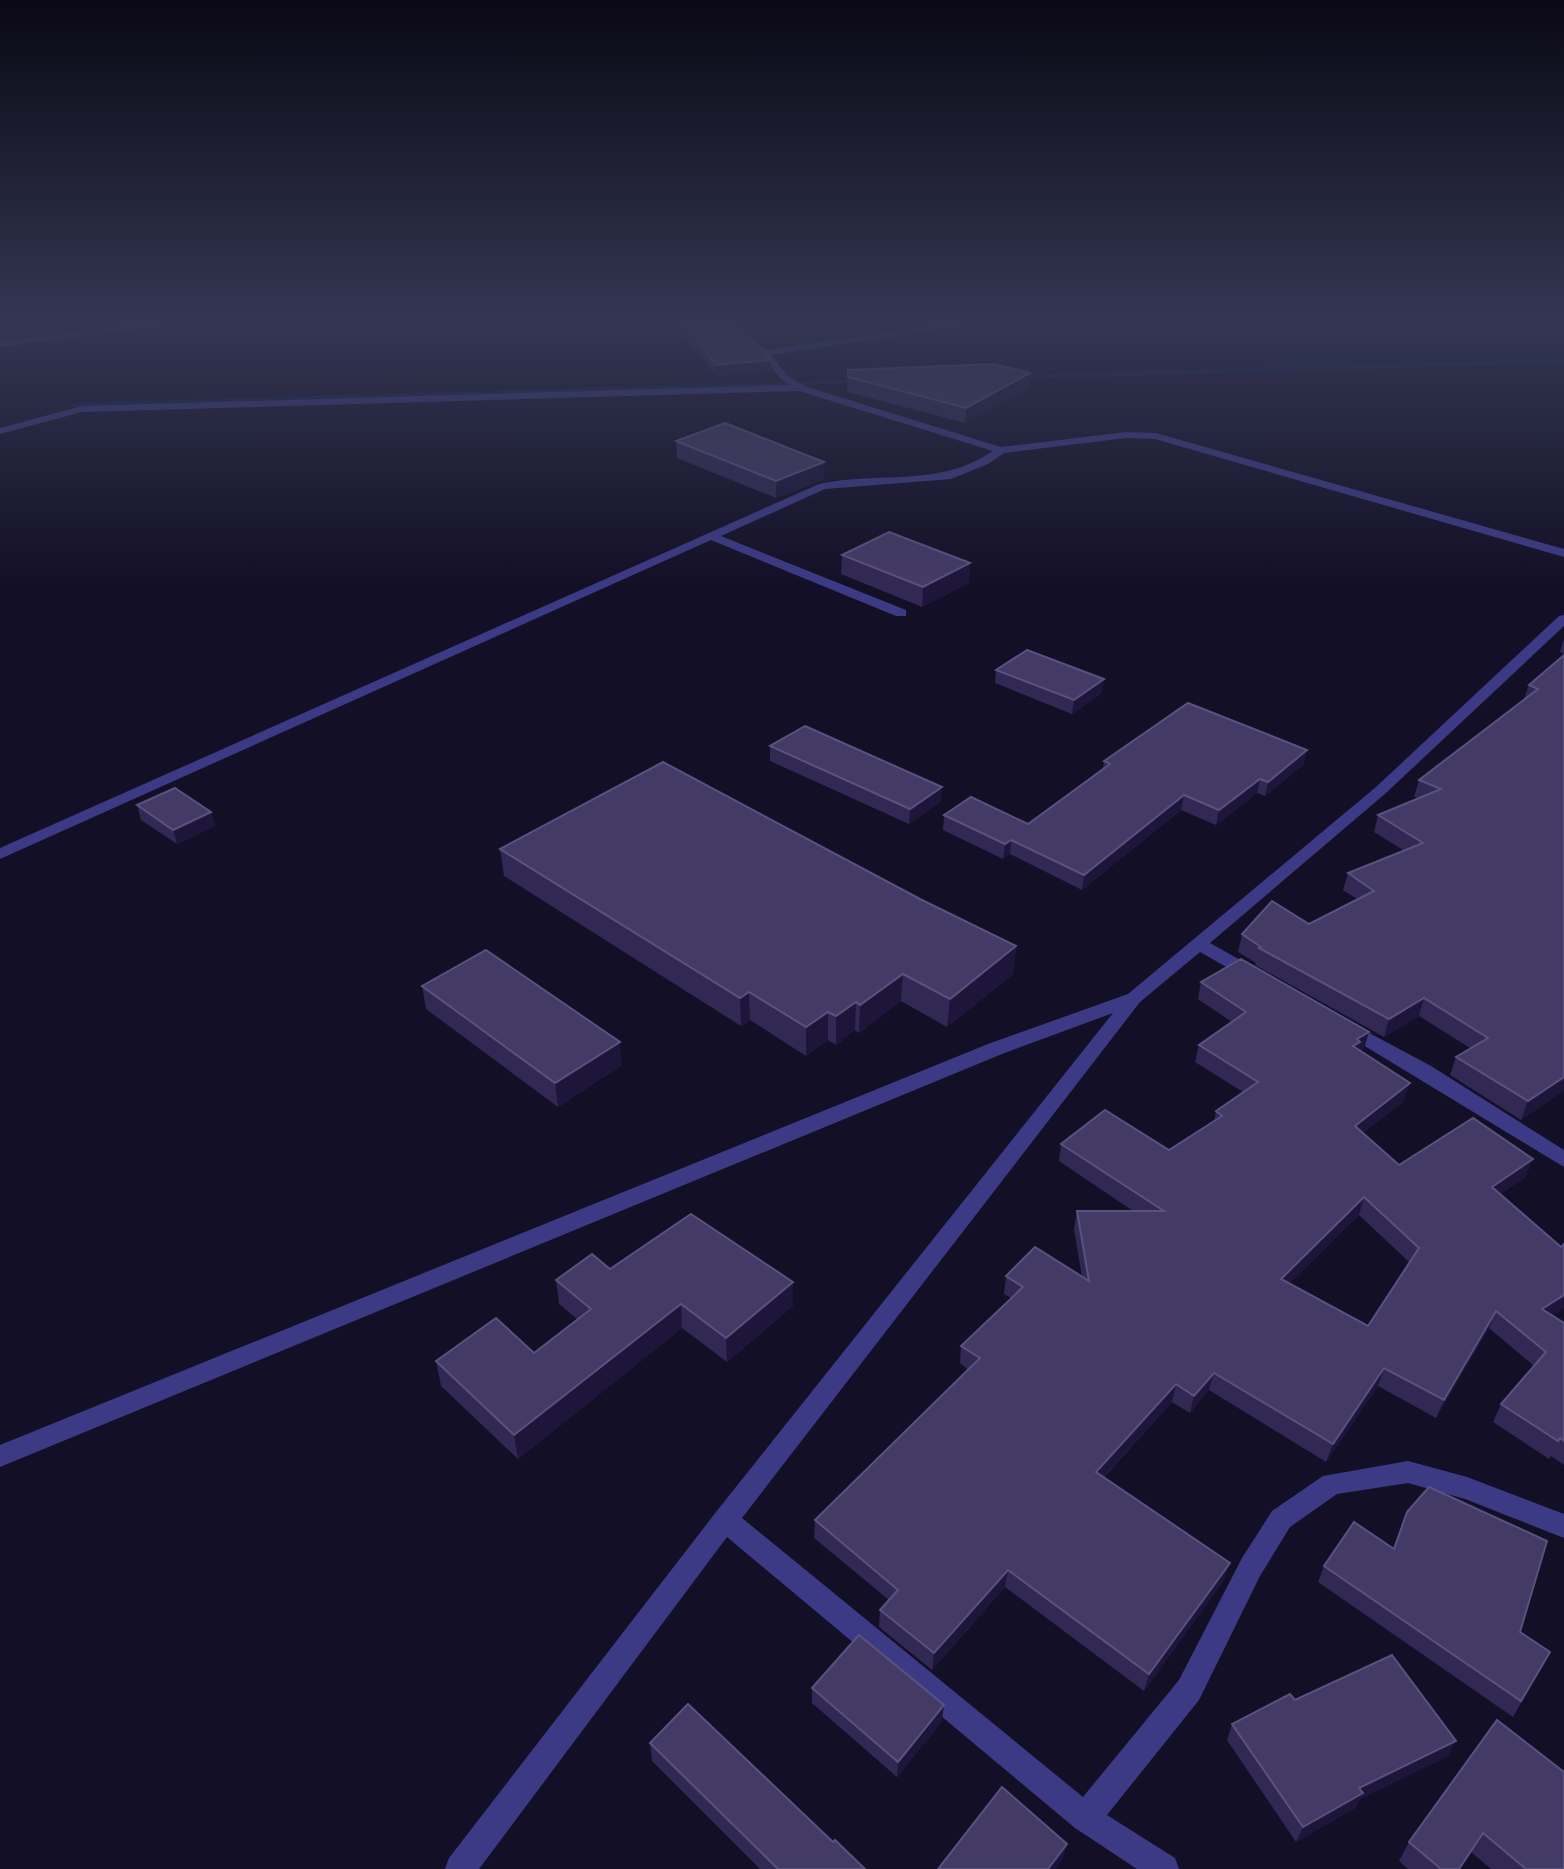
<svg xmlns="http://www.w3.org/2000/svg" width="1564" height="1869" font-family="'IBM Plex Sans',sans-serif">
<rect width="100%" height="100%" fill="#130f26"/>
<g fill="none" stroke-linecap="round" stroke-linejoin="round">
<!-- stream -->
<g fill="#0c2248" fill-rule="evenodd">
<polygon points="1564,359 1564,363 1018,379 1015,377 1018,375"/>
<polygon points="862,380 865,382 864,383 74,407 71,405 74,403"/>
</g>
<!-- minor -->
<g fill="#3d3a85" fill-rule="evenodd">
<polygon points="152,323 182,323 0,347 0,341"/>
<path d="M723,323h10l33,27 189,-27h26l-210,32 16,20 17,11 197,61 125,-15 30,1 408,116v8l-409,-118 -29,-1 -122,15 -16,11 -37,15 -126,10 -104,47 185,74v6h-10l-185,-76 -711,319v-11l819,-364c60,-13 120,4 174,-33l-194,-60 -717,21 -82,22v-6l82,-22 708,-21 -9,-6 -20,-24z"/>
<polygon points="1564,615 1564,626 1386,793 1210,943 1258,970 1261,974 1258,978 1246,978 1200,952 1140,1002 742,1518 1083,1797 1179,1680 1242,1558 1272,1511 1323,1476 1408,1461 1467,1477 1564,1514 1564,1538 1465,1499 1408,1483 1337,1494 1290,1527 1260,1576 1199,1700 1107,1815 1175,1858 1179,1869 1137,1869 1075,1828 727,1537 479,1869 445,1869 449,1858 716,1512 1113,1013 1002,1054 0,1467 0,1445 988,1044 1128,994 1376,787 1559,616"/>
<polygon points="1347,1021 1431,1066 1564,1150 1564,1167 1340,1031 1338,1027 1340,1023"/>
</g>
</g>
<!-- wall -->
<g fill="#312854" fill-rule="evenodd">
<polygon points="679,324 771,371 716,376 702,356 679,335"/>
<polygon points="1030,373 1029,388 965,423 847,392 848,377"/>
<polygon points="676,441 824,462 824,479 776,498 677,458"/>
<polygon points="842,555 969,583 922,607 841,574"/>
<polygon points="1564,639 1564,654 1560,652"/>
<polygon points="1564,655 1564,1090 1521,1120 1450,1075 1456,1057 1470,1048 1419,1016 1384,1037 1255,965 1256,963 1238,952 1242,934 1309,924 1357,899 1343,890 1348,873 1403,850 1374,832 1378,815 1419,798 1414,797 1419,780 1524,699 1529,685"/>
<polygon points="996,670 1102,693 1072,714 995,683"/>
<polygon points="770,746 941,801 909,824 770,761"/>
<polygon points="1307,750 1303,765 1265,796 1257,793 1216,825 1181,810 1082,890 1010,854 1003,859 943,830 944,815 1028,824 1103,768 1104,761"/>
<polygon points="137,805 211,812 215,826 177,844 141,820"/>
<polygon points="500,849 920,899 1016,946 1013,974 947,1027 901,1001 859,1033 855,1030 836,1045 828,1040 806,1056 750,1020 741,1026 504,876"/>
<path d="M1201,982l163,67 -4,2 44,50 -41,32 36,32 127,12 -26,17 52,121 12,8v142l-13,-9 -2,3 -56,-37 8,-18 33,-38 -45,-38 -53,90 -58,-32 -52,76 -117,-72 -19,23 -18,-11 -68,75 120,103 -80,111 -139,-104 -73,83 -53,-43 1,-17 9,-10 -75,-62 1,-18 153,-150 -8,-7 1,-17 50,-48 -7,-4 2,-18 76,1 -8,-48 3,-18h56l-74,-50 2,-17 108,6 45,-29 2,-10 27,-19 -48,-30 4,-17 33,-23 -34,-23zM1359,1215l50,47 -41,64 -79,-43z"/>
<polygon points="422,986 622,1065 558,1107 426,1009"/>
<polygon points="610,1269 793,1282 793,1306 727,1362 682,1328 518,1459 441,1386 436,1361 534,1353 578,1320 559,1304 556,1280"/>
<polygon points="1407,1512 1520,1632 1550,1652 1513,1717 1318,1582 1324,1566 1393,1549"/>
<polygon points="812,1688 942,1721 897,1777 812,1703"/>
<polygon points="1295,1700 1448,1756 1360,1799 1355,1808 1296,1842 1227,1740 1232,1724"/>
<polygon points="650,1743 833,1842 865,1869 760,1869 652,1761"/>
<polygon points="1564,1772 1564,1869 1491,1869 1471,1852 1460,1869 1408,1869 1399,1861 1409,1842"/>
</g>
<!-- shaded-wall -->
<g fill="#1d163a">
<polygon points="771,360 771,371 716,376 715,365"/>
<polygon points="1030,373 1029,388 965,423 966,408"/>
<polygon points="824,462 824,479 776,498 776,481"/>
<polygon points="970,563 969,583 922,607 923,587"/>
<polygon points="1104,679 1102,693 1072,714 1074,700"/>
<polygon points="1307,750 1303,765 1265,796 1268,782"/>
<polygon points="1260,779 1257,793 1216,825 1219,810"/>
<polygon points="942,787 941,801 909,824 910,809"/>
<polygon points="1184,795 1181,810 1082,890 1084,875"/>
<polygon points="211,812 215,826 177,844 173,830"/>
<polygon points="1011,840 1010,854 1003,859 1005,844"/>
<polygon points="1016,946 1013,974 947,1027 950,999"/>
<polygon points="903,974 901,1001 859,1033 860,1005"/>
<polygon points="749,992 750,1020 741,1026 740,998"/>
<polygon points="1424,998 1419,1016 1384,1037 1389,1019"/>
<polygon points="856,1002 855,1030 836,1045 836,1016"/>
<polygon points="828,1012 828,1040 806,1056 806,1027"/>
<polygon points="1369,1032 1364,1049 1357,1053 1348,1063 1357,1039"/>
<polygon points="620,1042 622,1065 558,1107 555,1083"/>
<polygon points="1564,1077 1564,1090 1521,1120 1528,1101"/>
<polygon points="1410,1083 1404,1101 1349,1144 1355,1126"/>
<polygon points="1533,1159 1526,1177 1485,1205 1492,1187"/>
<polygon points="1364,1197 1359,1215 1276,1297 1281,1279"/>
<polygon points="793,1282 793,1306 727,1362 726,1338"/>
<polygon points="1564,1295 1564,1308 1535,1327 1542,1309"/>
<polygon points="681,1304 682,1328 518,1459 514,1435"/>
<polygon points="1496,1311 1489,1328 1436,1418 1444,1400"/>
<polygon points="1384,1368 1378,1386 1326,1462 1333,1444"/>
<polygon points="1214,1373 1209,1390 1190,1413 1194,1396"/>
<polygon points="1176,1384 1172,1402 1092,1489 1096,1472"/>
<polygon points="1230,1563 1224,1580 1144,1691 1149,1674"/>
<polygon points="1008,1570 1005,1587 932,1670 934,1653"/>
<polygon points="944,1705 942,1721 897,1777 898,1762"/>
<polygon points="1456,1741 1448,1756 1360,1799 1355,1808 1296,1842 1303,1827 1359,1788"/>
<polygon points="1483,1833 1460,1869 1459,1869"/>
<polygon points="1067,1844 1063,1858 1056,1869 1048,1869"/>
</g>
<!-- building -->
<g fill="#433a66" stroke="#5a527e" stroke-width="2" fill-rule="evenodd">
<polygon points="687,323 732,323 759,346 771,360 715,365 702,345 679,324"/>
<polygon points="993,364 1030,373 966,408 848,377 848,370"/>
<polygon points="725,423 824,462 776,481 676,441"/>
<polygon points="889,532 970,563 923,587 842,555"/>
<polygon points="1027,650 1104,679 1074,700 996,670"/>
<polygon points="1564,655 1564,1077 1528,1101 1456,1057 1488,1038 1424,998 1389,1019 1259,948 1261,947 1242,934 1272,901 1309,924 1374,891 1348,873 1423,843 1378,815 1441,789 1419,780 1538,689 1529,685"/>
<polygon points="1188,703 1307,750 1268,782 1260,779 1219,810 1184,795 1084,875 1011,840 1005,844 944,815 971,797 1028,824 1110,764 1104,761"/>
<polygon points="805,726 942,787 910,809 770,746"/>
<polygon points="663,762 920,899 1016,946 950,999 903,974 860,1005 856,1002 836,1016 828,1012 806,1027 749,992 740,998 500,849"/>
<polygon points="175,788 211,812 173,830 137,805"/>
<polygon points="486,950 620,1042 555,1083 422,986"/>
<path d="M1241,959l128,73 -12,7 3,3 -7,4 57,37 -55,43 44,39 74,-47 60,41 -41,28 69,60 3,-3v51l-22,14 22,14v118l-4,-3 -2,3 -57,-37 45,-52 -50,-41 -52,89 -60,-32 -51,76 -119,-71 -20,23 -18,-12 -80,88 134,91 -81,111 -141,-104 -74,83 -54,-43 18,-20 -83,-70 165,-162 -19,-12 62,-59 -17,-11 29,-29 54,34 -12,-70h87l-103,-67 44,-34 64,40 53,-34 -6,-5 42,-29 -59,-37 47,-33 -45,-30zM1364,1197l55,51 -51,78 -87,-47z"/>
<polygon points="691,1214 793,1282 726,1338 681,1304 514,1435 436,1361 496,1318 534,1353 591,1309 556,1280 592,1254 610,1269"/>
<polygon points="1429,1487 1547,1541 1520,1632 1550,1652 1521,1701 1324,1566 1354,1522 1394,1549 1407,1512"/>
<polygon points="859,1635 944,1705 898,1762 812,1688"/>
<polygon points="1392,1655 1456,1741 1359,1788 1363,1793 1303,1827 1232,1724 1290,1694 1295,1700"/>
<polygon points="688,1704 833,1842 835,1840 865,1869 778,1869 650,1743"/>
<polygon points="1497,1720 1564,1772 1564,1869 1526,1869 1483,1833 1459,1869 1441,1869 1409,1842"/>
<polygon points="1002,1787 1067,1844 1048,1869 938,1869"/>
</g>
<!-- sky -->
<linearGradient id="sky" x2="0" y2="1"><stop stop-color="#0a0815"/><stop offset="0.55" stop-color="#333752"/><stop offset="1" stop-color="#333752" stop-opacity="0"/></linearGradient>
<rect width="1564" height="585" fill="url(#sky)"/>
</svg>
